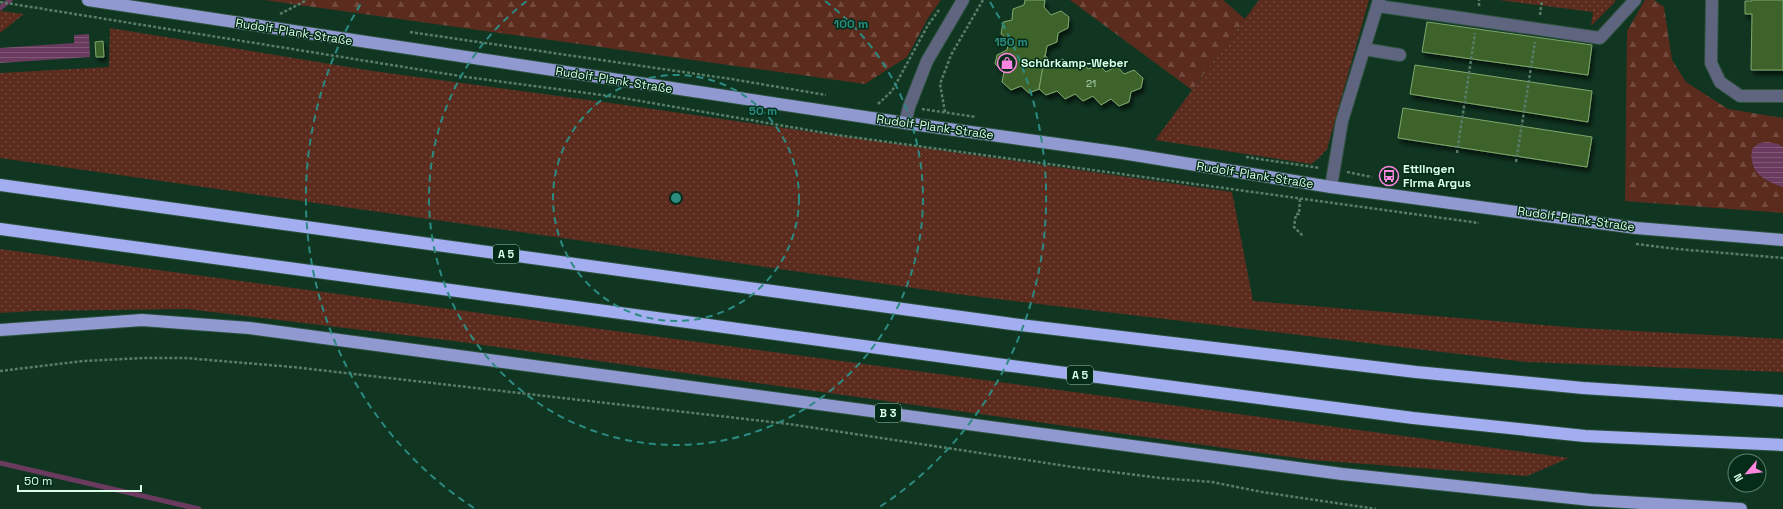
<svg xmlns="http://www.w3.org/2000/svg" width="1783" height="509" font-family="'Space Grotesk',sans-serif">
<defs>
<pattern id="grass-dots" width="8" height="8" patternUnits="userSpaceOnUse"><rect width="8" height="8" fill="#5b2b1d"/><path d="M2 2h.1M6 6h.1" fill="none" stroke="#724b3e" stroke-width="1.8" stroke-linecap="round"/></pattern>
<pattern id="forest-firs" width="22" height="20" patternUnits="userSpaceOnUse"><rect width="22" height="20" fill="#5b2b1d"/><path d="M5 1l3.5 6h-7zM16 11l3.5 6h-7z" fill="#724b3e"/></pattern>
<pattern id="water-rules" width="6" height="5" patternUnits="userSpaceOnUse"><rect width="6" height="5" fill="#6a3b5e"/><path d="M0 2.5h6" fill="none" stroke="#7f5875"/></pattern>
<filter id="shadow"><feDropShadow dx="2.5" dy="4.5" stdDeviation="2" flood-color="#0009"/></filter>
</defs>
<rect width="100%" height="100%" fill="#103622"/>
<!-- grass -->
<g fill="url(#grass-dots)">
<polygon points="1259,0 1369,0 1327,149 1319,158 1311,164 1155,140"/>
<polygon points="1499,0 1614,0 1616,1 1591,26 1593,12"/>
<polygon points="0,11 24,14 0,33"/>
<polygon points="110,28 373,71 618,104 1232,192 1253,301 1580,328 1783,339 1783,372 1527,362 956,294 0,158 0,73 109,67"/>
<polygon points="0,249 1569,458 1527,476 1312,460 454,341 187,309 34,311 0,313"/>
</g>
<!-- forest -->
<g fill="url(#forest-firs)">
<polygon points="264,0 941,0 928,18 907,57 865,84"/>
<polygon points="1070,0 1223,0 1245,19 1192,90"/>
<polygon points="1645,0 1654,0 1664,7 1672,60 1686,82 1728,109 1783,118 1783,213 1625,201 1627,31"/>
</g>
<!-- water -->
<g fill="url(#water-rules)">
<polygon points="89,34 90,57 0,63 0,48 74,43 74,35"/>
<path d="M1768,142l10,2 5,3v40c-20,-7 -34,-14 -31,-38l7,-6z"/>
</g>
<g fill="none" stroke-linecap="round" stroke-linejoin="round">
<!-- stream -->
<g stroke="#6a3b5e" stroke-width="5">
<polyline points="0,8 10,0"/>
<polyline points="0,463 199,509"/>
</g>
</g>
<!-- building -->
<g fill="#3d632b" stroke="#7ea86d" filter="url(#shadow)">
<polygon points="1025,0 1045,0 1044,7 1051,15 1061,11 1069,17 1068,28 1058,33 1057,42 1047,46 1039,89 1029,93 1021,86 1011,90 1002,82 1004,72 995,64 997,55 1007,50 1009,40 1001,34 1003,22 1012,20 1013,9 1024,5"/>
<polygon points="1752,0 1783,0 1783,70 1751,70 1752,14 1745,14 1745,1 1752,1"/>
<polygon points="1427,22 1592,45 1588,75 1422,52"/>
<polygon points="103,41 104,57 96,57 95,42"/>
<polygon points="1045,55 1052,64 1063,59 1070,66 1081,61 1088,69 1099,65 1106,72 1117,66 1124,74 1134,70 1143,78 1141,88 1131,92 1129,102 1119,106 1111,99 1101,105 1093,96 1083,101 1075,94 1065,99 1057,91 1046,95 1039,89"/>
<polygon points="1415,65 1592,91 1588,122 1410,94"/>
<polygon points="1403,108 1592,137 1587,167 1398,138"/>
</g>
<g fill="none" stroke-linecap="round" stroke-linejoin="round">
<defs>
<g id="minor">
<polyline points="1712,0 1711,63 1720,82 1740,96 1783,96"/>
<polyline points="1378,6 1600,38 1635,0"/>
<polyline points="1364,49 1400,55"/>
<polyline points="905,123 909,107 927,61 963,0"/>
<polyline points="1331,187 1342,121 1379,0"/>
</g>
<g id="major">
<polyline points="88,0 905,123 1122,153 1331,187 1636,228 1783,240"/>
<polyline points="0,330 142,320 249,328 1342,474 1591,500 1741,509"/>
</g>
<g id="highway">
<polyline points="0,185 1012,324 1416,372 1583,388 1783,401"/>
<polyline points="0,229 1004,365 1413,418 1585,436 1783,445"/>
</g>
</defs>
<!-- minor casing -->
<use href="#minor" stroke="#2c523e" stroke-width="14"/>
<!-- major casing -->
<use href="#major" stroke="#2c523e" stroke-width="14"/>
<!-- highway casing -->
<use href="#highway" stroke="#2c523e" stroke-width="14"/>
<!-- path -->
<g stroke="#577c67" stroke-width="2.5" stroke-dasharray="3 2" stroke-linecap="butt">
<polyline points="0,2 466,77 617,97 837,135 1479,223"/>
<polyline points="1479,6 1479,0"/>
<polyline points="280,14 307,0"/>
<polyline points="1540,15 1542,0"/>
<polyline points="410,32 731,79 826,95"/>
<polyline points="878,104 892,91 928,25 939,10"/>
<polyline points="922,109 976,117"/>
<polyline points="945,112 940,84 951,55 983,0"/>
<polyline points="1457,153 1475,33"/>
<polyline points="1246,157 1320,168"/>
<polyline points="1516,162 1535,42"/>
<polyline points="1347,172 1372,177"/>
<polyline points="1300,199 1299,214 1296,214 1294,227 1303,236"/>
<polyline points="1636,244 1677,249 1783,258"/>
<polyline points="0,371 83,361 144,358 185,358 293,367 789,424 1073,467 1160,478 1212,482 1262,492 1376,509"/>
</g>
<!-- minor -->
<use href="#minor" stroke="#5f647f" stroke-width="12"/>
<!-- major -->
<use href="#major" stroke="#9099d0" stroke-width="12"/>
<!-- highway -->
<use href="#highway" stroke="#a3aef0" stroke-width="12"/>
</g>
<!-- distance rings -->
<g fill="none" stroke="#2d8a80" stroke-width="2" stroke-dasharray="7 5">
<circle cx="676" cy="198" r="123"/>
<path d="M825 1A247 247 0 1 1 527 1"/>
<path d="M474 508A370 370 0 0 1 362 2M990 2A370 370 0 0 1 878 508"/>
</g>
<!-- icons -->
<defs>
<symbol id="shop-ring" viewBox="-11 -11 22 22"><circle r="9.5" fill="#042c18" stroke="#fd86e1" stroke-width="1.5"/><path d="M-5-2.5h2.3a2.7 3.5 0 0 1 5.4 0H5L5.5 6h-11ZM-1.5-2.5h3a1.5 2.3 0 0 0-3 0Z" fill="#fd86e1"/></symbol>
<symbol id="bus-ring" viewBox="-11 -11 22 22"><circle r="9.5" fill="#042c18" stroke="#fd86e1" stroke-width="1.5"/><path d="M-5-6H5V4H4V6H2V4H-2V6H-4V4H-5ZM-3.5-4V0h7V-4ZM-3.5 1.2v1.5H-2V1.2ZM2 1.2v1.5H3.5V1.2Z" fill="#fd86e1"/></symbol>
</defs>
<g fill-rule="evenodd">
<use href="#shop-ring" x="996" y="52" width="22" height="22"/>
<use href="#bus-ring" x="1378" y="165" width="22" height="22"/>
</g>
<g text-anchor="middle" stroke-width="3" stroke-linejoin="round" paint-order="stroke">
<!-- number labels -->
<g font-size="10" fill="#b3d7b8">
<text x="1091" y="87">21</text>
</g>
<!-- shield labels -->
<g fill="#042c18" stroke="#9abfa9" stroke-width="1">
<rect x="493" y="245" width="26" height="18" rx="3"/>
<rect x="1067" y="366" width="26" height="18" rx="3"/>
<rect x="875" y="404" width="26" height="18" rx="3"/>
</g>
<g font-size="11" font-weight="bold" fill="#dafee7">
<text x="506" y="258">A 5</text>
<text x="1080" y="379">A 5</text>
<text x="888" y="417">B 3</text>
</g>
<!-- street labels -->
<g font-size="12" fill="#dafee7" stroke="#042c18">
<text transform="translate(294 32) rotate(9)" y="4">Rudolf-Plank-Straße</text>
<text transform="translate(614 80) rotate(9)" y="4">Rudolf-Plank-Straße</text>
<text transform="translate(935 127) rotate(8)" y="4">Rudolf-Plank-Straße</text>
<text transform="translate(1255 175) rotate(9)" y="4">Rudolf-Plank-Straße</text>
<text transform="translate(1576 219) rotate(8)" y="4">Rudolf-Plank-Straße</text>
</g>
<!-- poi labels -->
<g font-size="12" font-weight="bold" fill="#dafee7" stroke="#042c18" text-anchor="start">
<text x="1021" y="67">Schürkamp-Weber</text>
<text x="1403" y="173">Ettlingen<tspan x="1403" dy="14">Firma Argus</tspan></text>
</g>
</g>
<circle cx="676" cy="198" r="6" fill="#2d8a80" stroke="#042c18" stroke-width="2"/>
<g font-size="12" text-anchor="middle" font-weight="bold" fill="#2d8a80" stroke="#042c18" stroke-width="3" stroke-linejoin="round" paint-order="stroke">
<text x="851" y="28">100 m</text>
<text x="1011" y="46">150 m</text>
<text x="763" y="115">50 m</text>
</g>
<!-- north arrow -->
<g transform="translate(1747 473) rotate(242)"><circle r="19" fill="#042c18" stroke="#5a806b"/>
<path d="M0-3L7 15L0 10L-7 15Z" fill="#fd86e1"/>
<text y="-6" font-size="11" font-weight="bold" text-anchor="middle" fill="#dafee7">N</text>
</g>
<!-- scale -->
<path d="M18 485v6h123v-6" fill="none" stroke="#dafee7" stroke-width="2"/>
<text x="24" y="485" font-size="12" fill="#dafee7" stroke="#042c18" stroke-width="3" paint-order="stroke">50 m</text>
</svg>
